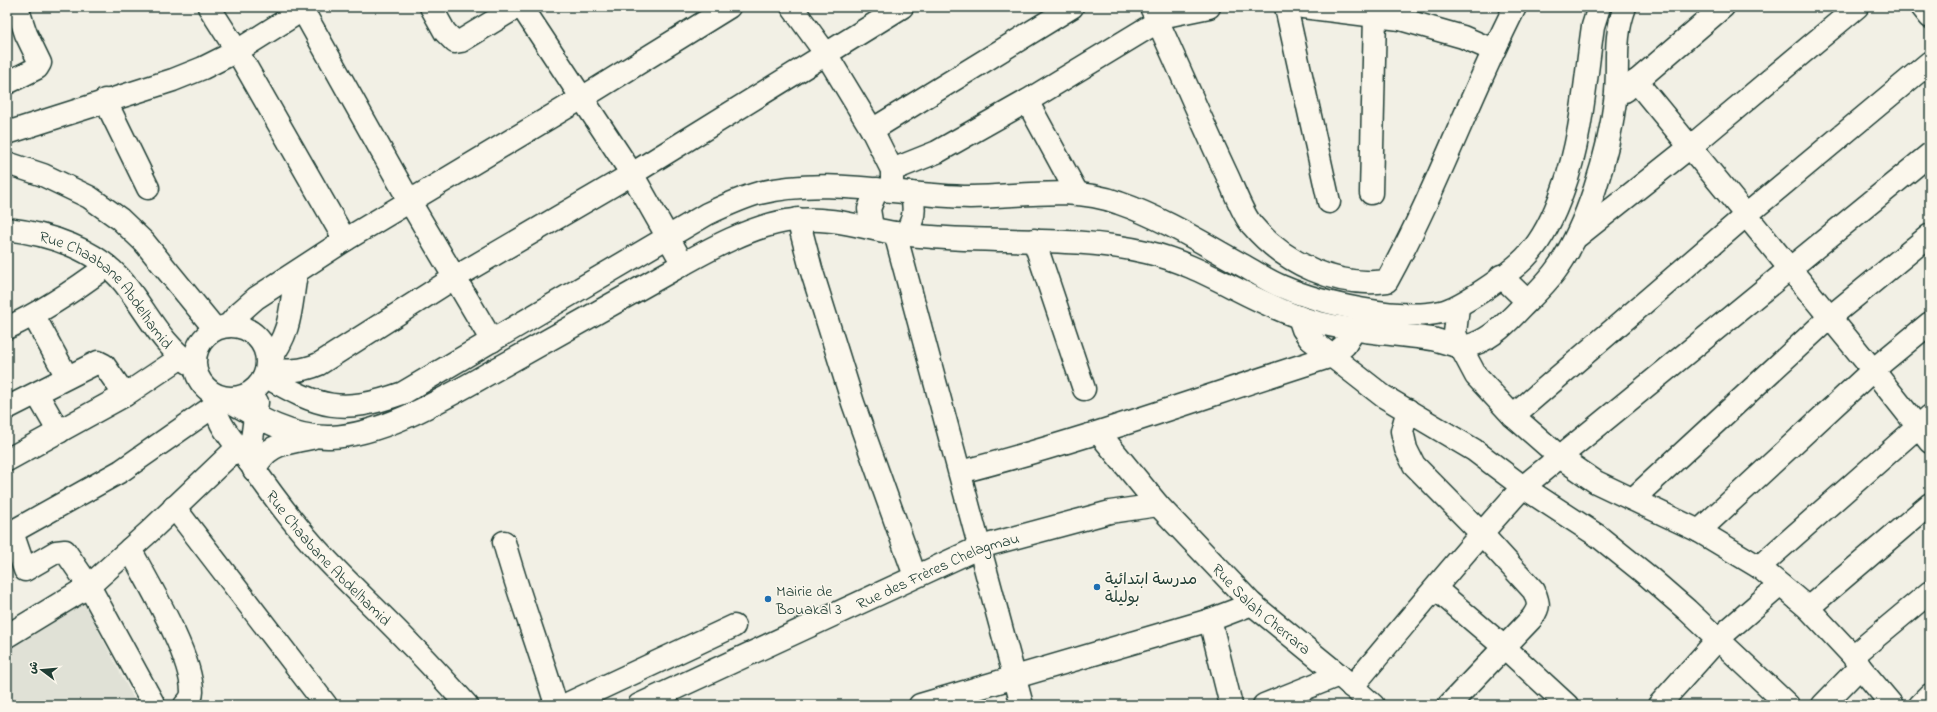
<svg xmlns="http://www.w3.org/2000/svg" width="1937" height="712" font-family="'Indie Flower','Playpen Sans Arabic',sans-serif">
<rect width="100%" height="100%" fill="#f2f0e5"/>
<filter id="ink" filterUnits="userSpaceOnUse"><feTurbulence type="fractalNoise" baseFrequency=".025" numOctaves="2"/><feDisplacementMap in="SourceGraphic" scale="8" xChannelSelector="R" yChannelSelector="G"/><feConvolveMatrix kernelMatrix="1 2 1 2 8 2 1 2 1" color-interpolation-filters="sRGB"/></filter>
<g filter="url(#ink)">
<!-- built -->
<polygon fill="#e0e1d6" points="84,603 137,705 7,705 7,647"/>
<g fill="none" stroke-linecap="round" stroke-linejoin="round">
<defs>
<g id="minor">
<polyline points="209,7 237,51 345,240"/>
<polyline points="301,7 410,202 492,341"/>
<polyline points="431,7 445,32 455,42 461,41 517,7"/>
<polyline points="522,7 632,174 683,264"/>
<polyline points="792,7 826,54 872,130 892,170 892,185"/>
<path d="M1151,7c26,55 49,111 75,166 7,14 16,41 26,52 32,38 85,63 135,56 49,-89 82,-184 128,-274"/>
<polyline points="1286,7 1329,202"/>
<polyline points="1303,7 1400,19 1463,37 1493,50"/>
<polyline points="1922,7 1930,17"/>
<polyline points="1156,18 1209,7"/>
<polyline points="1636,81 1873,370 1930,442"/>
<polyline points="7,83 37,68 40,63 26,34 17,7"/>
<polyline points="1625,91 1723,7"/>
<polyline points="105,100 148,188"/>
<polyline points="1027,101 1077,193"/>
<polyline points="872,130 1072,7"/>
<polyline points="7,133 173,80 203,68 237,51 307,7"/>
<polyline points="892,170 937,152 1027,101 1157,22"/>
<polyline points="1371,193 1375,15"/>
<polyline points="798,219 811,269 853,403 915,576"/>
<polyline points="895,233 1022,705"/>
<polyline points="1578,236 1690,147 1857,7"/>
<polyline points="1034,240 1084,389"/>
<polyline points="34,316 67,377"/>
<polyline points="1299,317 1303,329 1310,339 1383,396 1474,450 1523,487 1598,536 1649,577 1687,610 1788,705"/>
<polyline points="228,326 239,313 256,298 345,240 582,98 729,7"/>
<path d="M7,328c37,-17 68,-38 100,-62"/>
<path d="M268,362c24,-31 22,-52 28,-88"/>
<path d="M267,370c19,1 34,2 52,-6l135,-86 178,-104 270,-167"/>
<polyline points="37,394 59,432"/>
<polyline points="7,408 98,362 104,365 125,395"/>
<path d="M1408,410l-6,21 4,18 8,16 67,68 53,58c5,13 6,15 -2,27l-83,87"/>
<polyline points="1513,416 1745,216 1930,62"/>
<path id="s1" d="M1099,433l59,72 94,99 87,71 34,30"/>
<polyline points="7,460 125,395 180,358"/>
<path d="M960,472c126,-32 248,-77 372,-116l13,-11 10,-16"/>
<polyline points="1633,499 1829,318 1930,235"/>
<polyline points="174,507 326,705"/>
<polyline points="1699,531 1873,370 1930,323"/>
<polyline points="12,532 25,570 56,552 65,551 89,586 154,705"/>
<polyline points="7,533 12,532 121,471 214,406"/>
<path d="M504,542c15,55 36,108 52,163"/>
<path d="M130,549c18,34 62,106 62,143 0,5 -3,9 -7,13"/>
<polyline points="1759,567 1930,416"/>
<polyline points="1436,589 1504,647 1567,705"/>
<polyline points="1808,608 1930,504"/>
<polyline points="1210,620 1231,705"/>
<polyline points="1853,656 1930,592"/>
<path d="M1352,687c57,-67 112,-136 171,-200l407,-333"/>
<polyline points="565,705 734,626"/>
<path id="s2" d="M639,705l341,-158 130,-35 48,-7"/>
<polyline points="920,705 1210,620 1252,604"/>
<polyline points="1264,705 1339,675"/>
<polyline points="1659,705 1719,638 1780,585"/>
<polyline points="1823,705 1860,667"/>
<polyline points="1920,705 1930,695"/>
</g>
<g id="major">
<polyline points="7,163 43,175 89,197 120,219 144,242 215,329"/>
<polyline points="872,228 869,209 877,189"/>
<path id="s3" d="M7,229c42,5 90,20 117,54 24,30 37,62 71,84"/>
<path d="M905,234c9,-14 11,-25 6,-41"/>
<polyline points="1501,276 1527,301"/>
<polyline points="1458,307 1455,333 1459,344 1476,376 1513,416 1560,457 1596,482 1699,531 1759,567 1808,608 1853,656 1860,667 1892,705"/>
<circle cx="231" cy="362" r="36"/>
<path d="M265,376c55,32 76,39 138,17l304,-179c17,-8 34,-16 52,-21 70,-17 141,3 211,4 50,0 101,-12 149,6 44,15 85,41 125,63 13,7 25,16 39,21 39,17 117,34 158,25 20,-4 69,-39 84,-54 17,-17 30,-45 38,-68 19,-52 22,-109 30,-164l6,-19"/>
<path id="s4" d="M215,395c-3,27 21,48 35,68 20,29 40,56 63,82 31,35 66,66 98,100 19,19 38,40 56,60"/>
<path d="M226,399c32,19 66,39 104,38 58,-2 124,-45 174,-72 55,-31 110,-62 165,-93 35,-20 86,-49 126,-52 32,-3 63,6 94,12 14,3 29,4 43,5 71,6 144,-1 214,15 54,12 99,46 150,64 42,15 93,17 136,23 15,3 27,11 42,5 18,-6 34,-22 47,-36 12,-12 25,-24 35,-38 31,-42 53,-118 59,-169 5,-34 -3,-59 10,-94"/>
<polyline points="249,462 257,402"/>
<path d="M254,470c14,-27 30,-26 57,-32"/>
<polyline points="7,636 89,586 150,531 238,447"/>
</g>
</defs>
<!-- minor casing -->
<use href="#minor" stroke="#1f3d34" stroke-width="25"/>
<!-- major casing -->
<use href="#major" stroke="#1f3d34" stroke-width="25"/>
<!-- minor -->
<use href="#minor" stroke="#fbf7ec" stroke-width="22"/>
<!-- major -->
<use href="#major" stroke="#fbf7ec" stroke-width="22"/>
</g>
</g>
<!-- markers -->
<g fill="#1f6fb2" stroke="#fbf7ec" stroke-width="1.5">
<circle cx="1097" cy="587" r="4"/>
<circle cx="768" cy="599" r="4"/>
</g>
<g text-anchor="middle" stroke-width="3" stroke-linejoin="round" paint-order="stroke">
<!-- street labels -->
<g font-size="16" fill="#1f3d34" stroke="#fbf7ec">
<text dy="6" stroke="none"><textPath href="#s3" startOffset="122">Rue Chaabane Abdelhamid</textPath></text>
<text dy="6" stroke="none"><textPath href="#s4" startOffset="202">Rue Chaabane Abdelhamid</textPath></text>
<text dy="6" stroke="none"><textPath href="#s2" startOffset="328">Rue des Frères Chelagmau</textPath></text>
<text dy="6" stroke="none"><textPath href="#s1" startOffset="240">Rue Salah Cherrara</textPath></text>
</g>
<!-- poi labels -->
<g font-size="16" fill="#1f3d34" stroke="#fbf7ec" text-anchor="start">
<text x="1105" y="584">مدرسة ابتدائية<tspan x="1105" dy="18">بوليلة</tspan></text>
<text x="776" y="596">Mairie de<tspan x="776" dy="18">Bouakal 3</tspan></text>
</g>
</g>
<!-- margin -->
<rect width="1937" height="712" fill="none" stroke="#fbf7ec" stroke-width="24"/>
<rect x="12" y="12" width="1913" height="688" fill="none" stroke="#1f3d34" stroke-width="1.5" filter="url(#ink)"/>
<!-- north arrow -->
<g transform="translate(42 670) rotate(286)" stroke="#fbf7ec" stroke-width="3" paint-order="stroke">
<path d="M0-3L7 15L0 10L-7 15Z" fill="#1f3d34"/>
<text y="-6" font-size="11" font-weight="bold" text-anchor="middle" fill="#1f3d34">ش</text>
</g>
</svg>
